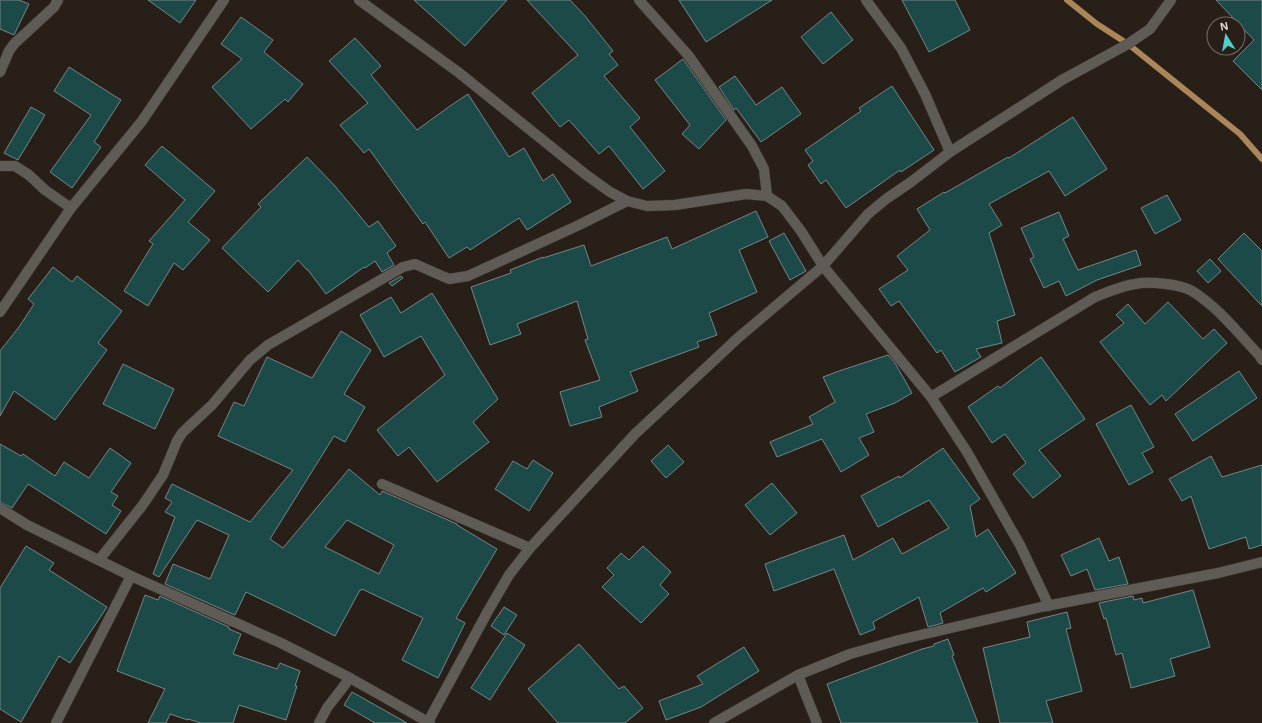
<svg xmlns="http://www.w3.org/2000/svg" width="1262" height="723" font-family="Arial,sans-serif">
<rect width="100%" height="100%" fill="#282018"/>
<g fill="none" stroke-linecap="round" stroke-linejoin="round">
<!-- stream -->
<polyline stroke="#aa8658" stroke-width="6" points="1067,0 1097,24 1128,44 1240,134 1262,159"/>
</g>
<!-- building -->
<g fill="#1c4a49" stroke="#758685" fill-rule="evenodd">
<polygon points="0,0 19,0 29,4 14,35 0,29"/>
<polygon points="148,0 196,0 180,23"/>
<polygon points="414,0 507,0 465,46"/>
<polygon points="527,0 570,0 585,16 613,51 609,54 618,65 604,76 640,118 630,127 665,171 643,189 609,146 599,154 569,120 560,127 532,93 578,55"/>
<polygon points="679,0 772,0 706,42"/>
<polygon points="902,0 955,0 970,30 929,52"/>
<polygon points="1216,0 1262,0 1262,90 1233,61 1254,40"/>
<polygon points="831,12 853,40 823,64 801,37"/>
<polygon points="241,17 273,40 264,52 303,84 288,102 285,99 251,129 212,87 242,59 221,44"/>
<polygon points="355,38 381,66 371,75 417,130 450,106 468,94 509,157 524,148 543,181 553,174 571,202 527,230 519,218 470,250 467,247 449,258 425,222 423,224 369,149 364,153 340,125 368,103 329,61"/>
<polygon points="683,59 726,120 699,149 682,134 690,125 655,80"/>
<polygon points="69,67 121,100 94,142 101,147 72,188 50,172 91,115 54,91"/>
<polygon points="735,76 756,105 782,87 801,114 761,142 736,108 734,110 719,87"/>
<polygon points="892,86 934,150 901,172 900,170 846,208 826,180 821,184 808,165 813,161 805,150 861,111 859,108"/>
<polygon points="31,107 45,115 18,160 4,153"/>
<polygon points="1073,117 1107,169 1065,196 1049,171 989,204 1002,225 989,233 1015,315 997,321 1002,343 976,349 981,357 955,372 941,350 937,353 899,301 891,306 879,289 908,270 897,256 930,230 917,209 944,192 945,193 1008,157 1009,158"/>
<polygon points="162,146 215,191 188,222 210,240 183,270 174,263 148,306 124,291 153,244 149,241 185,200 145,165"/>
<polygon points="307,157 335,186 369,227 378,221 396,246 387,253 394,265 382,272 375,261 365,268 364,267 326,294 308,270 307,270 298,260 268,292 222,248 261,207 258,204"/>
<polygon points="1167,195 1181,220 1155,234 1141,208"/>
<polygon points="756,211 768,237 739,250 757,292 709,313 717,335 697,342 699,347 630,372 638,391 599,407 602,417 570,426 560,392 600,380 585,340 588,339 577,301 517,324 521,334 490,345 471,287 511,273 510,270 543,257 543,258 584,245 591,266 667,237 672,249"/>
<polygon points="1059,212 1069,236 1063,239 1078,270 1136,250 1141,265 1097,280 1066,296 1059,281 1044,288 1030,259 1034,257 1021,228"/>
<polygon points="784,233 806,271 790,280 769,241"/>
<polygon points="1244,233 1262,251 1262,306 1218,259"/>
<polygon points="1210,259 1221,271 1208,283 1197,271"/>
<polygon points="53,267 72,282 77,276 122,311 98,343 107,350 55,420 14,391 0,416 0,351 19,327 34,304 28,299"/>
<polygon points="401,276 403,278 392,286 389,283"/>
<polygon points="432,293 498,399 473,422 489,442 437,482 409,447 398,456 377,430 445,375 421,336 384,357 360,315 391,297 401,313"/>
<polygon points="1168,302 1203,339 1214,329 1227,343 1166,401 1162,395 1150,405 1100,342 1124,323 1116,315 1128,304 1145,324"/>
<path d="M341,331l30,19 -27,44 21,13 -20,35 -11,-6 -64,103 13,9 66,-79 31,26 2,-4 75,33v1l40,24 -41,69 9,5 -27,55 -36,-18 21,-42 -61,-29v1h-2l-25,46 -41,-21 -48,-23 -11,23 -70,-31 8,-20 37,15 19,-44 -32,-15 -38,57 -6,-3 22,-57 -10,-5 7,-10 -7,-4 7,-14 78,38 43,-52 -75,-34 16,-34 10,4 23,-49 45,21zM347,520l47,25 -15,29 -54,-27z"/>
<polygon points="888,355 895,363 912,393 895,403 866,414 874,432 859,438 869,455 841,472 822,439 777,457 770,442 813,424 809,417 835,402 823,377 839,371"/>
<polygon points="1041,357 1085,419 1039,450 1061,476 1033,498 1013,474 1026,463 1005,434 992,443 968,407 998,386 1000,388"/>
<polygon points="123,364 174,389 155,429 103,404"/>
<polygon points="1239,371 1257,398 1193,441 1175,414"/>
<polygon points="1131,405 1154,447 1142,453 1153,472 1129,485 1096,424"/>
<polygon points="0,444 21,456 23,454 55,476 64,462 89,478 110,448 131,463 111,492 118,496 112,505 121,511 106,534 28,484 12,508 0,502"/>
<polygon points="668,445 684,462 666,478 651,461"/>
<polygon points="943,448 980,499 970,506 976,537 988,529 1016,573 986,592 983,588 940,613 943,623 928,627 919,597 873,622 875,629 860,635 834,569 774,591 765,564 844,535 853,560 893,538 902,554 949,528 929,500 878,527 861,496 899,476 900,478"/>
<polygon points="1211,456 1222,477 1262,465 1262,545 1249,549 1246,537 1209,549 1191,496 1182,501 1169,479"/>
<polygon points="533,460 553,473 529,511 495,489 513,461 527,469"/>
<polygon points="772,483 797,513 770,535 745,505"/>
<polygon points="1099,538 1109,561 1119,557 1128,584 1095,590 1087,569 1071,576 1061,555"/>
<polygon points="26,546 54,563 49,570 107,607 70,663 59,656 21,722 0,709 0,588"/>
<polygon points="643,546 671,572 660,585 669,594 641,623 602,587 614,575 607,568 621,553 629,560"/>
<polygon points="1193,590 1210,647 1170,659 1175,676 1131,688 1122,653 1116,655 1106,618 1104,619 1099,603 1133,596 1134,600 1142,598 1143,603"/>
<polygon points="145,595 158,600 160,596 229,627 229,629 241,634 233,654 277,669 280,663 300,671 295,686 297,686 286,720 239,705 233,723 201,723 188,719 188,720 170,714 166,723 148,723 165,689 117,671"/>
<polygon points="504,607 517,615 504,635 491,626"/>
<polygon points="1067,612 1071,628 1066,629 1082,691 1046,701 1053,723 1000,723 983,648 1030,637 1027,622"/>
<polygon points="507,633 525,645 490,700 471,688"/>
<polygon points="948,639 954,655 952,656 978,723 841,723 827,684 922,649 934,646 934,644"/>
<polygon points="579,644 619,689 624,686 643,708 625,723 558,723 528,689"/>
<polygon points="744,647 759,671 701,707 666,720 659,701 703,684 697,676"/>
<polygon points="352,692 407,723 375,723 344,705"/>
</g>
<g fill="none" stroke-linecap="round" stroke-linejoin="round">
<defs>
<g id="minor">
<polyline points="359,0 458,72 585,174 610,192 627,201 647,206 675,205 746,194 767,196 782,206 801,231 823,266 931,397 967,452 1020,545 1049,606"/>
<polyline points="639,0 688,55 752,146 764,169 767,196"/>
<polyline points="866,0 901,48 925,94 950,152"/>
<polyline points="0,72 9,51 14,44 54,7 58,0"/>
<polyline points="0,166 15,166 29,175 45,190 71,208"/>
<polyline points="0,312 71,208 142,121 224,0"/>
<path d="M931,397l164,-100c13,-5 26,-11 40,-13 14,-3 45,0 57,7 26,16 46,42 67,64l3,5"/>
<polyline points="382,484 530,548"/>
<polyline points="0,508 27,525 131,576 281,643 350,678 430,723"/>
<polyline points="99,560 142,506 163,475 177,441 182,433 212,405 250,360 268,345 403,267 415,264 449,279 468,276 579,225 627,201"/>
<polyline points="798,675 817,723"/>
<polyline points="428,722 488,611 509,575 530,548 635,434 739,337 823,266 868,214 886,199 911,182 950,152 1062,80 1128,44 1150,29 1171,0"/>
<polyline points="56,723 131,576"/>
<polyline points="319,723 327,708 350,678"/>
<polyline points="714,723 798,675 850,654 899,640 1041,607 1218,573 1262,562"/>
</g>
</defs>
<!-- minor casing -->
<use href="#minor" stroke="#423a33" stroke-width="11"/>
<!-- minor -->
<use href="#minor" stroke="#5f5b56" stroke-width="10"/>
</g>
<!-- north arrow -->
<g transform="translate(1226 36) rotate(349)"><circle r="19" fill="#282018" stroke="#736c64"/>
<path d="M0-3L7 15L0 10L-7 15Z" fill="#53cdcb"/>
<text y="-6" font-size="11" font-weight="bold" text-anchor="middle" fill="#e3ddd7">N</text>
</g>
</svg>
